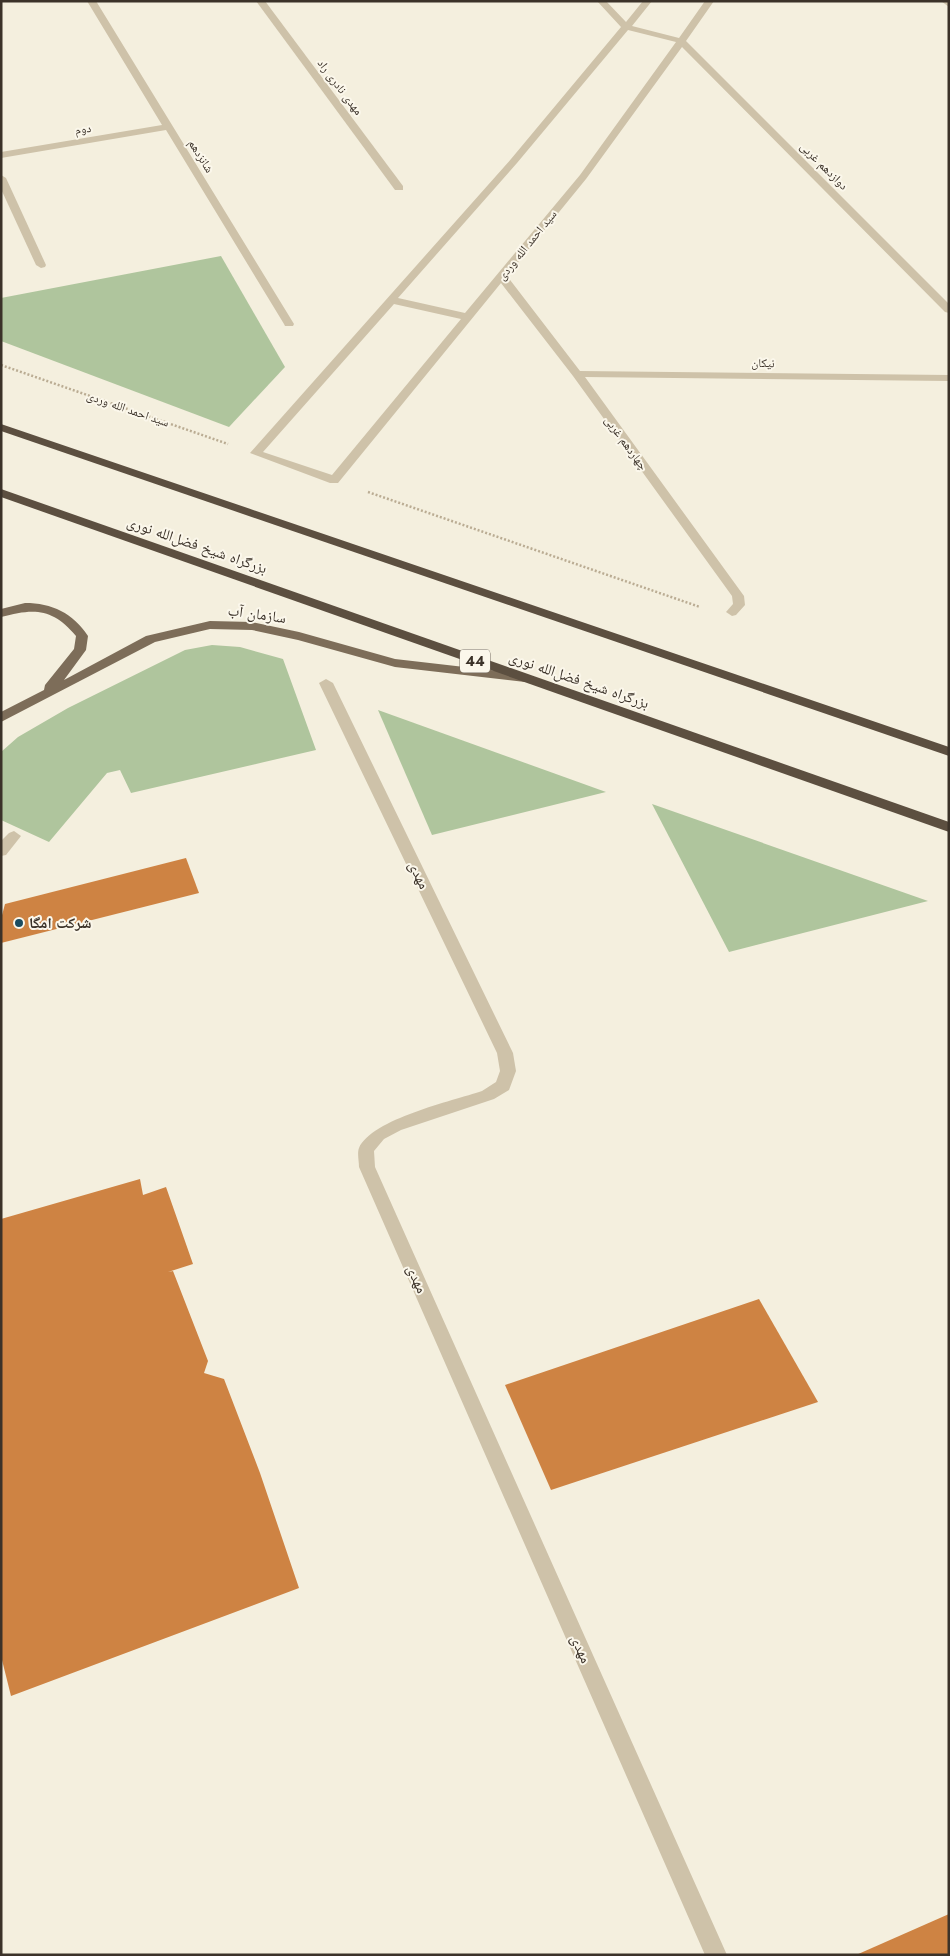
<svg xmlns="http://www.w3.org/2000/svg" width="950" height="1956" font-family="Jost,'Noto Naskh Arabic',sans-serif">
<rect width="100%" height="100%" fill="#f4efde"/>
<!-- green -->
<g fill="#afc59d">
<polygon points="221,256 285,367 229,427 1,341 1,298"/>
<polygon points="212,645 240,647 283,659 316,750 131,793 120,770 107,773 49,842 1,820 1,752 18,737 68,708 185,650"/>
<polygon points="378,710 606,792 432,835"/>
<polygon points="652,804 928,901 729,952"/>
</g>
<!-- building -->
<g fill="#ce8343">
<polygon points="186,858 199,893 1,943 1,919 5,904"/>
<polygon points="140,1179 143,1195 166,1187 193,1264 168,1272 173,1271 208,1361 204,1373 224,1379 260,1473 299,1588 11,1696 1,1656 1,1219"/>
<polygon points="759,1299 818,1402 551,1490 505,1385"/>
<polygon points="949,1914 949,1955 856,1955"/>
</g>
<g fill="none" stroke-linecap="round" stroke-linejoin="round">
<!-- path -->
<g stroke="#baac93" stroke-width="2.5" stroke-dasharray="2 2" stroke-linecap="butt">
<polyline points="1,365 228,444"/>
<polyline points="368,492 700,607"/>
</g>
<!-- minor -->
<g fill="#cec2a9" fill-rule="evenodd">
<polygon points="87,1 96,1 294,324 293,326 285,326 284,324 166,130 1,158 1,152 162,125"/>
<polygon points="256,1 265,1 403,186 403,190 395,190"/>
<path d="M597,1h9l20,21 17,-21h9l-20,25 47,12 26,-37h9l-28,40 263,263v9l-4,-1 -263,-265 -96,132 -79,97 73,95 369,4v6l-364,-4 159,219 1,9 -9,10 -4,1 -6,-4 7,-8 -1,-8 -159,-220 -72,-93 -163,200h-8l-80,-30 261,-294 110,-132zM628,30l48,12 -96,133 -115,138 -67,-15 119,-135zM394,304l67,15 -129,156 -69,-23z"/>
<polygon points="941,1 949,1 949,7"/>
<polygon points="1,175 6,178 46,265 45,267 41,268 36,265 1,189"/>
<path d="M326,679l7,4 180,370 3,18 -7,19 -15,9 -93,31 -17,9 -10,12 1,16 352,788h-22l-346,-788c0,-6 -2,-14 0,-19 13,-29 93,-47 123,-57l14,-9 4,-11 -3,-18 -178,-370z"/>
<polygon points="14,831 21,836 6,855 1,856 1,841 9,833"/>
</g>
<!-- major -->
<path fill="#7d6d59" fill-rule="evenodd" d="M25,603c27,0 48,10 63,33l-2,14 -22,30 82,-44 64,-15 42,1 47,10 96,27 130,15 7,4 -7,4 -130,-15 -97,-27 -46,-10 -42,-1 -55,13 -154,80v-10l43,-22 1,-5 29,-36 2,-13c-23,-28 -42,-28 -75,-19v-8z"/>
<!-- highway -->
<g fill="#5c4f40" fill-rule="evenodd">
<polygon points="1,424 949,747 949,756 1,431"/>
<polygon points="1,489 949,822 949,832 1,497"/>
</g>
</g>
<!-- markers -->
<circle fill="#1b4c60" stroke="#fbf7eb" stroke-width="2" cx="19" cy="923" r="5"/>
<g text-anchor="middle" stroke-width="4" stroke-linejoin="round" paint-order="stroke">
<!-- far-street labels -->
<g font-size="12" fill="#3b3229" stroke="#fbf7eb">
<text transform="translate(340 87) rotate(53)" y="4">مهدی نادری راد</text>
<text transform="translate(83 129) rotate(-9)" y="4">دوم</text>
<text transform="translate(201 156) rotate(58)" y="4">شانزدهم</text>
<text transform="translate(824 166) rotate(45)" y="4">دوازدهم غربی</text>
<text transform="translate(527 245) rotate(-51)" y="4">سید احمد الله وردی</text>
<text transform="translate(763 363) rotate(1)" y="4">نیکان</text>
<text transform="translate(128 409) rotate(19)" y="4">سید احمد الله وردی</text>
<text transform="translate(626 443) rotate(54)" y="4">چهاردهم غربی</text>
</g>
<!-- shield labels -->
<rect fill="#fbf7eb" stroke="#756d63" stroke-width="1" x="460" y="649.5" width="30" height="23" rx="4"/>
<g font-size="14" font-weight="bold" fill="#3b3229">
<text x="475" y="666">44</text>
</g>
<!-- street labels -->
<g font-size="15" fill="#3b3229" stroke="#fbf7eb">
<text transform="translate(197 545) rotate(19)" y="5">بزرگراه شیخ فضل‌الله نوری</text>
<text transform="translate(257 614) rotate(8)" y="5">سازمان آب</text>
<text transform="translate(579 680) rotate(19)" y="5">بزرگراه شیخ فضل‌الله نوری</text>
<text transform="translate(419 875) rotate(64)" y="5">مهدی</text>
<text transform="translate(417 1279) rotate(66)" y="5">مهدی</text>
<text transform="translate(581 1649) rotate(66)" y="5">مهدی</text>
</g>
<!-- poi labels -->
<g font-size="15" font-weight="bold" fill="#3b3229" stroke="#fbf7eb" text-anchor="start">
<text x="29" y="928">شرکت امگا</text>
</g>
</g>
<!-- border -->
<rect width="950" height="1956" fill="none" stroke="#3b3229" stroke-width="5"/>
</svg>
